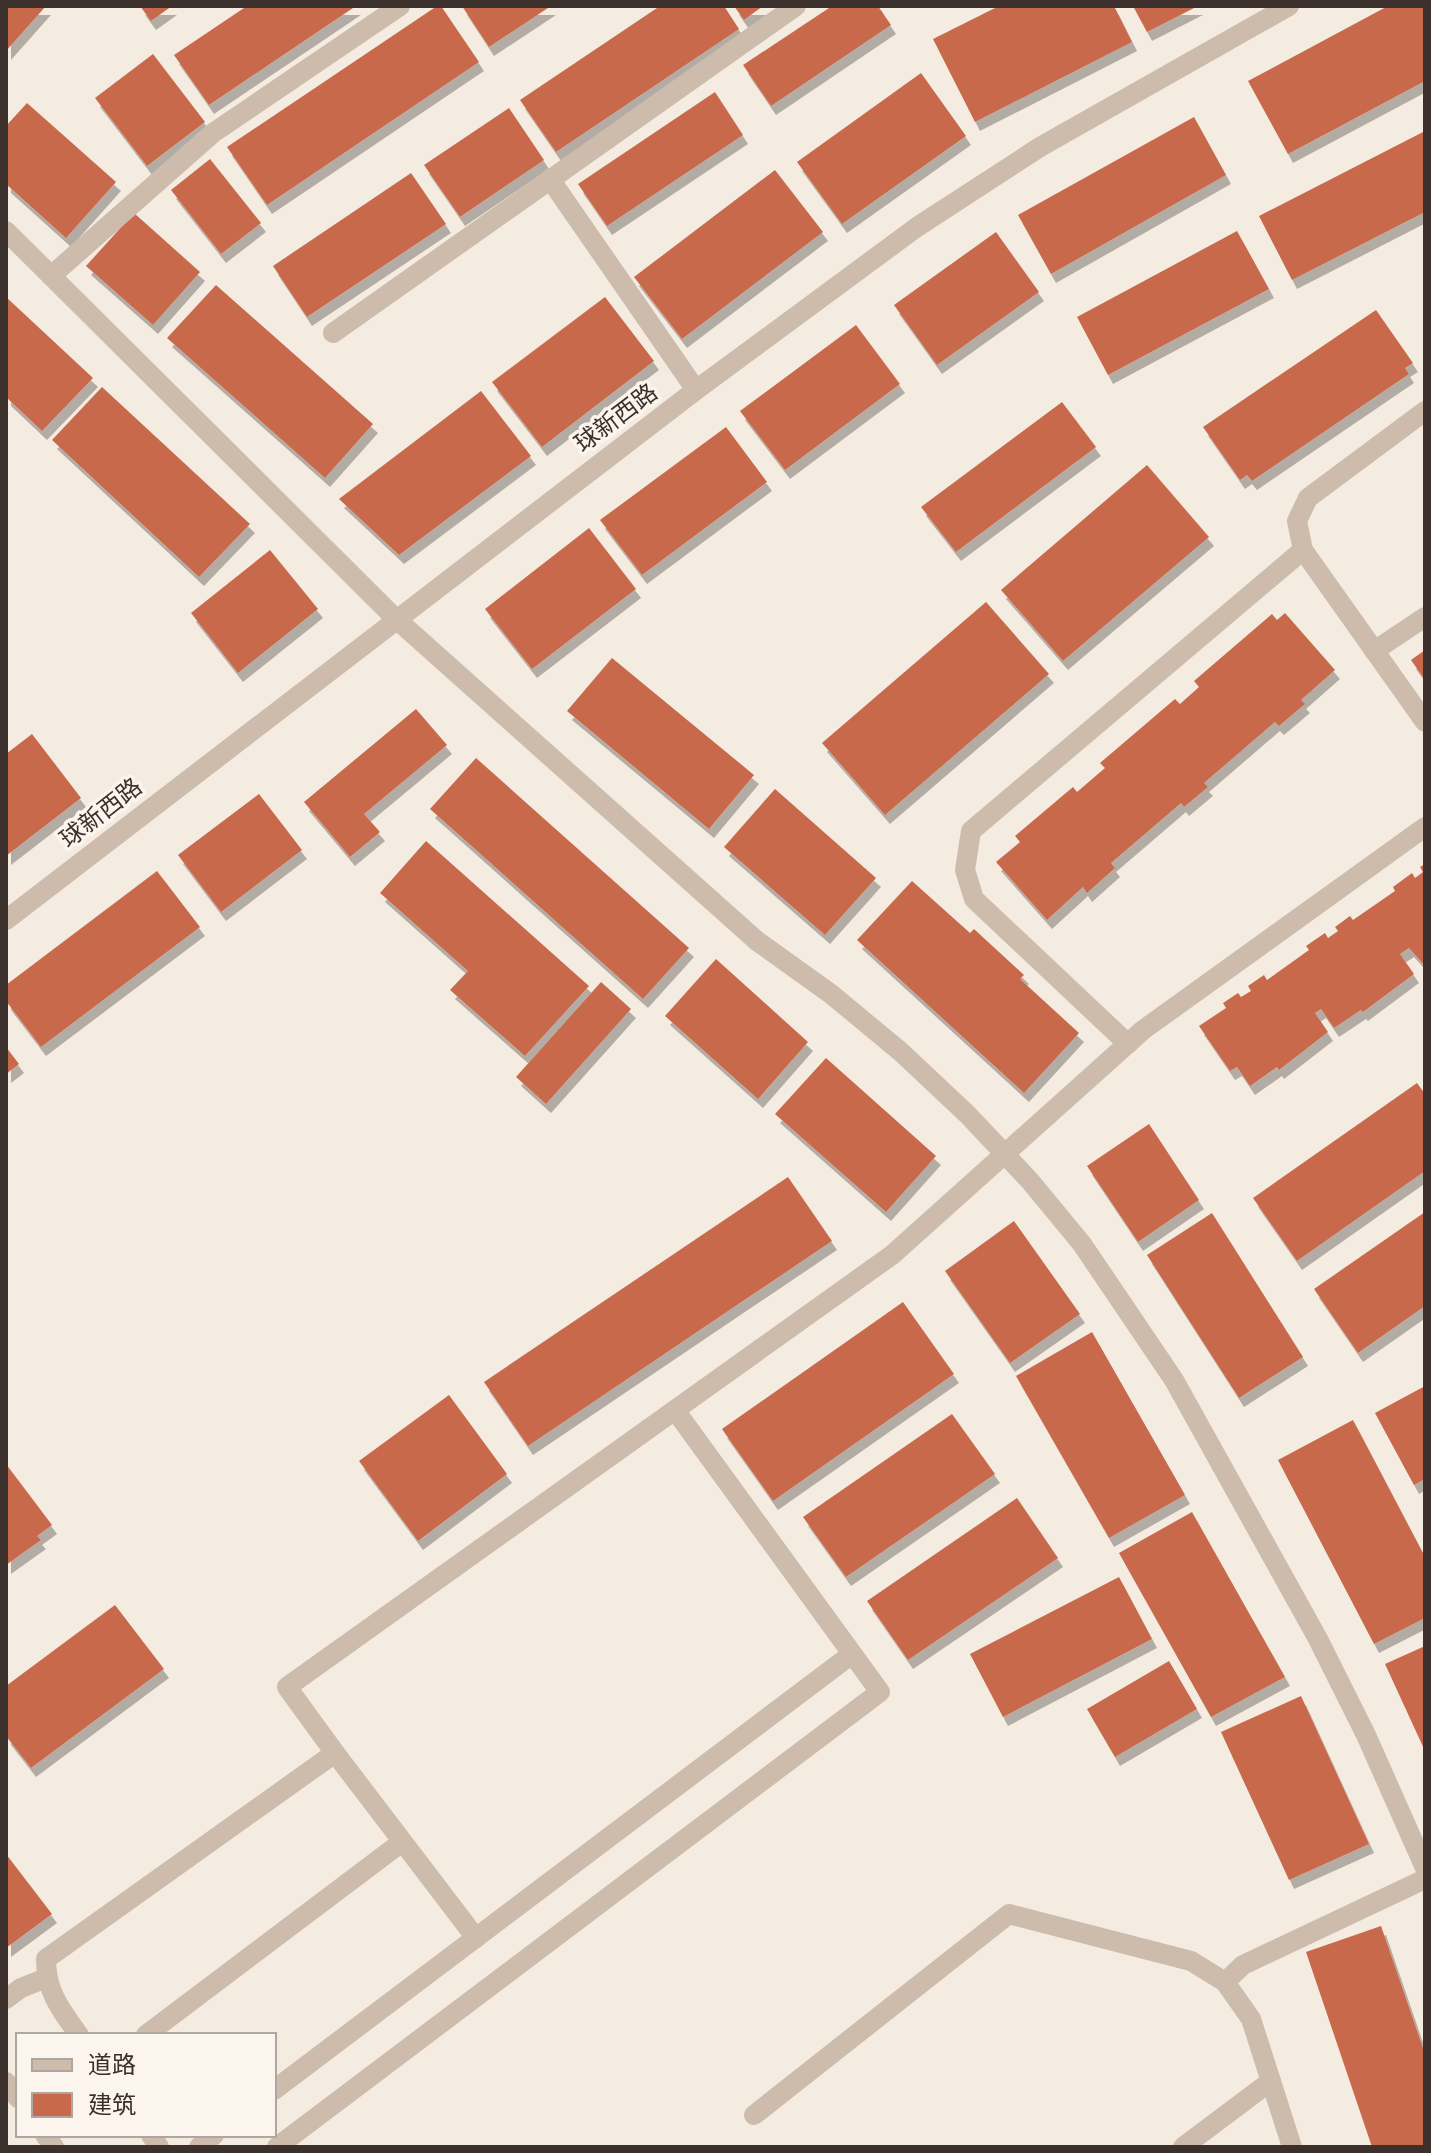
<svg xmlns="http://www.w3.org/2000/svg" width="1431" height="2153" font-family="'Alegreya Sans','Noto Sans SC',sans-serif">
<defs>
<filter id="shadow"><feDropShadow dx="5" dy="9" stdDeviation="0" flood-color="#0004"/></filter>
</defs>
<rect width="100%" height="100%" fill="#f4ebe1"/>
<!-- building -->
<g fill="#c8694b" filter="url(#shadow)">
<polygon points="6,6 46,6 6,51"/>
<polygon points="140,6 172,6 151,21"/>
<polygon points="247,6 356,6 209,105 174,55"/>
<polygon points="437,6 441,6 479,62 267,205 227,147"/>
<polygon points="462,6 551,6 489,47"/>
<polygon points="660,6 724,6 739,29 556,152 520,100"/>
<polygon points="734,6 763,6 744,20"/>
<polygon points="832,6 878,6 891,25 771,106 743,65"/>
<polygon points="999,6 1114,6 1132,42 975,122 933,39"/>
<polygon points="1133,6 1198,6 1147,32"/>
<polygon points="1388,6 1425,6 1425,81 1288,154 1248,81"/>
<polygon points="153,54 205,122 147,166 95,98"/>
<polygon points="921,73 966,136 842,224 797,162"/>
<polygon points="715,92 743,135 607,226 578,184"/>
<polygon points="27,103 116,182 66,238 6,184 6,126"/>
<polygon points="509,108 544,160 460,217 424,165"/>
<polygon points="1194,117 1226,175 1051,274 1018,215"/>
<polygon points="1425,131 1425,212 1292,280 1259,216"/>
<polygon points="210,159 261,223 221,254 171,190"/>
<polygon points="775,170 823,232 682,339 634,277"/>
<polygon points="411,173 446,224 307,317 273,266"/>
<polygon points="134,213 200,272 153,325 86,266"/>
<polygon points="1237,231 1269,289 1108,375 1077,317"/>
<polygon points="996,232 1039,292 937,365 894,305"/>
<polygon points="216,285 373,424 325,478 167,338"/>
<polygon points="6,297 93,378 42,431 6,397"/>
<polygon points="605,297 654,361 542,447 492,382"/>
<polygon points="1376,310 1413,363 1405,368 1409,374 1252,481 1247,475 1240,480 1203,427"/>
<polygon points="856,325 900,384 785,470 740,411"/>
<polygon points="102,387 250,524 199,577 52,440"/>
<polygon points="481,391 531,456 399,555 339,499"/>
<polygon points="1062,402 1096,447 956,552 921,507"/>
<polygon points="726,427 767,482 642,575 600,520"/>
<polygon points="1147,465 1209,537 1063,661 1001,590"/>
<polygon points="589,528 636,589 532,669 485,609"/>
<polygon points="270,550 318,609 238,673 191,613"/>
<polygon points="986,602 1049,674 885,815 822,743"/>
<polygon points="1285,613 1335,670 1301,700 1305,704 1279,726 1275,722 1204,783 1208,787 1184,807 1181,803 1111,863 1115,868 1087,893 1083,887 1047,920 996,862 1020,842 1015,836 1073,787 1077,792 1105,768 1100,763 1175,699 1180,704 1199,687 1194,681 1272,614 1277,620"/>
<polygon points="1425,650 1425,680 1411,660"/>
<polygon points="612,658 754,775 709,829 567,711"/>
<polygon points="416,709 447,745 364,814 380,832 350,857 304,802"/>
<polygon points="32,734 81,798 6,856 6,754"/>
<polygon points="476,758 689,948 643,999 430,809"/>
<polygon points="775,789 876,878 825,935 724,847"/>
<polygon points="259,794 302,850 221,912 178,855"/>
<polygon points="426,841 589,986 525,1056 450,990 468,971 380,893"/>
<polygon points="1425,864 1425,966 1409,948 1400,954 1414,974 1363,1012 1361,1010 1334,1028 1321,1009 1315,1013 1328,1032 1279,1070 1277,1067 1250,1086 1237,1067 1230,1071 1199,1026 1226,1008 1223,1003 1238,993 1241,997 1251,991 1248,986 1264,975 1267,980 1309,950 1306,946 1325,933 1328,938 1338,931 1335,927 1350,916 1353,920 1395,891 1393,887 1412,873 1415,878 1423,872 1420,867"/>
<polygon points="157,871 200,927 41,1047 6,1001 6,985"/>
<polygon points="912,881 970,933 974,929 1024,975 1020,979 1079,1033 1024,1093 857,940"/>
<polygon points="716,959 808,1042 758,1099 665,1016"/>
<polygon points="601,982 631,1009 546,1104 516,1077"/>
<polygon points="6,1047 19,1064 6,1074"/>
<polygon points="826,1058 936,1156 886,1212 775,1114"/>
<polygon points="1417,1083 1425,1094 1425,1171 1297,1261 1253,1198"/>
<polygon points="1149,1124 1199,1200 1138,1242 1087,1166"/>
<polygon points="788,1177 832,1241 528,1446 484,1382"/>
<polygon points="1425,1212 1425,1306 1358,1353 1314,1289"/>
<polygon points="1212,1213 1303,1357 1239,1398 1147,1255"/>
<polygon points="1014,1221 1080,1314 1010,1363 945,1271"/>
<polygon points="903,1302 954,1374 773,1501 722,1429"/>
<polygon points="1092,1332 1185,1495 1109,1538 1016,1376"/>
<polygon points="1425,1386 1425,1479 1414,1485 1375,1413"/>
<polygon points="449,1395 507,1474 418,1541 359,1461"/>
<polygon points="952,1414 995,1474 846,1577 803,1517"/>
<polygon points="1353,1420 1425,1557 1425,1618 1374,1644 1278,1460"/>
<polygon points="6,1464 52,1525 37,1536 41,1540 6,1565"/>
<polygon points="1017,1498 1058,1558 908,1660 867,1601"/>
<polygon points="1192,1512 1285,1677 1211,1717 1119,1553"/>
<polygon points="1119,1577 1152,1639 1003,1717 970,1654"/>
<polygon points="115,1605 164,1669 31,1768 6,1736 6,1686"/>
<polygon points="1425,1646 1425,1751 1385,1664"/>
<polygon points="1169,1661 1197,1709 1115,1757 1087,1709"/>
<polygon points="1301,1696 1369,1844 1289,1880 1221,1732"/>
<polygon points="6,1854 52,1914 6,1948"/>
<polygon points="1381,1926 1425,2054 1425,2147 1372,2147 1306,1952"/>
</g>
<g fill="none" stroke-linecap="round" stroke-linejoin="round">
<!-- minor -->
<g stroke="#cdbbac" stroke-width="20">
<polyline points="550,179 696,390"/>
<polyline points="6,231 395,618 757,941 831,994 901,1052 968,1115 1030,1181 1082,1244 1174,1380 1318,1639 1366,1735 1425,1868"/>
<polyline points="51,276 213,133 400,6"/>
<polyline points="333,333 796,6"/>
<polyline points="1425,411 1308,498 1297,521 1303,550 1425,722"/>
<polyline points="1374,651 1425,617"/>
<polyline points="6,920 696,390 917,227 1040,147 1289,6"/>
<polyline points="1128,1044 974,899 965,870 971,831 1303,550"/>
<polyline points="335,1753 476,1938"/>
<polyline points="1225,1982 1243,1965 1425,1879"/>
<polyline points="6,1999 21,1988 46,1978"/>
<path d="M79,2035c-18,-25 -33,-43 -33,-76l289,-206 -48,-66 605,-432 251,-225 282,-203"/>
<polyline points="146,2035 402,1842"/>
<polyline points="6,2082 18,2098"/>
<polyline points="274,2090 852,1654"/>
<polyline points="754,2115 1009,1914 1191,1961 1225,1982 1251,2019 1292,2147"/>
<polyline points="45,2135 54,2147"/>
<polyline points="151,2135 159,2147"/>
<polyline points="199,2147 214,2135"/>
<polyline points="277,2147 880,1692 675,1410"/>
<polyline points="1183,2147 1271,2081"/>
</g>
</g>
<g text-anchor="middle" stroke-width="7" stroke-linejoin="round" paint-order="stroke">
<!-- street labels -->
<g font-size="24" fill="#3b302b" stroke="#fbf5ee">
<text transform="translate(616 418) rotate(-37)" y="8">球新西路</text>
<text transform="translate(101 813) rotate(-38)" y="8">球新西路</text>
</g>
</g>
<!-- border -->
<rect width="1431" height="2153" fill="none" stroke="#3b302b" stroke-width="16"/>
<!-- legend -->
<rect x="16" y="2033" width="260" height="104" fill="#fbf5ee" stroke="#aea6a0" stroke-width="2"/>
<rect x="32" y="2059" width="40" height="12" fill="#cdbbac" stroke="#aea6a0" stroke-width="2"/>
<text x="88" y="2073" font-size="24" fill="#3b302b">道路</text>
<rect x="32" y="2093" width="40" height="24" fill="#c8694b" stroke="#aea6a0" stroke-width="2"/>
<text x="88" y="2113" font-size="24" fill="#3b302b">建筑</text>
</svg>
